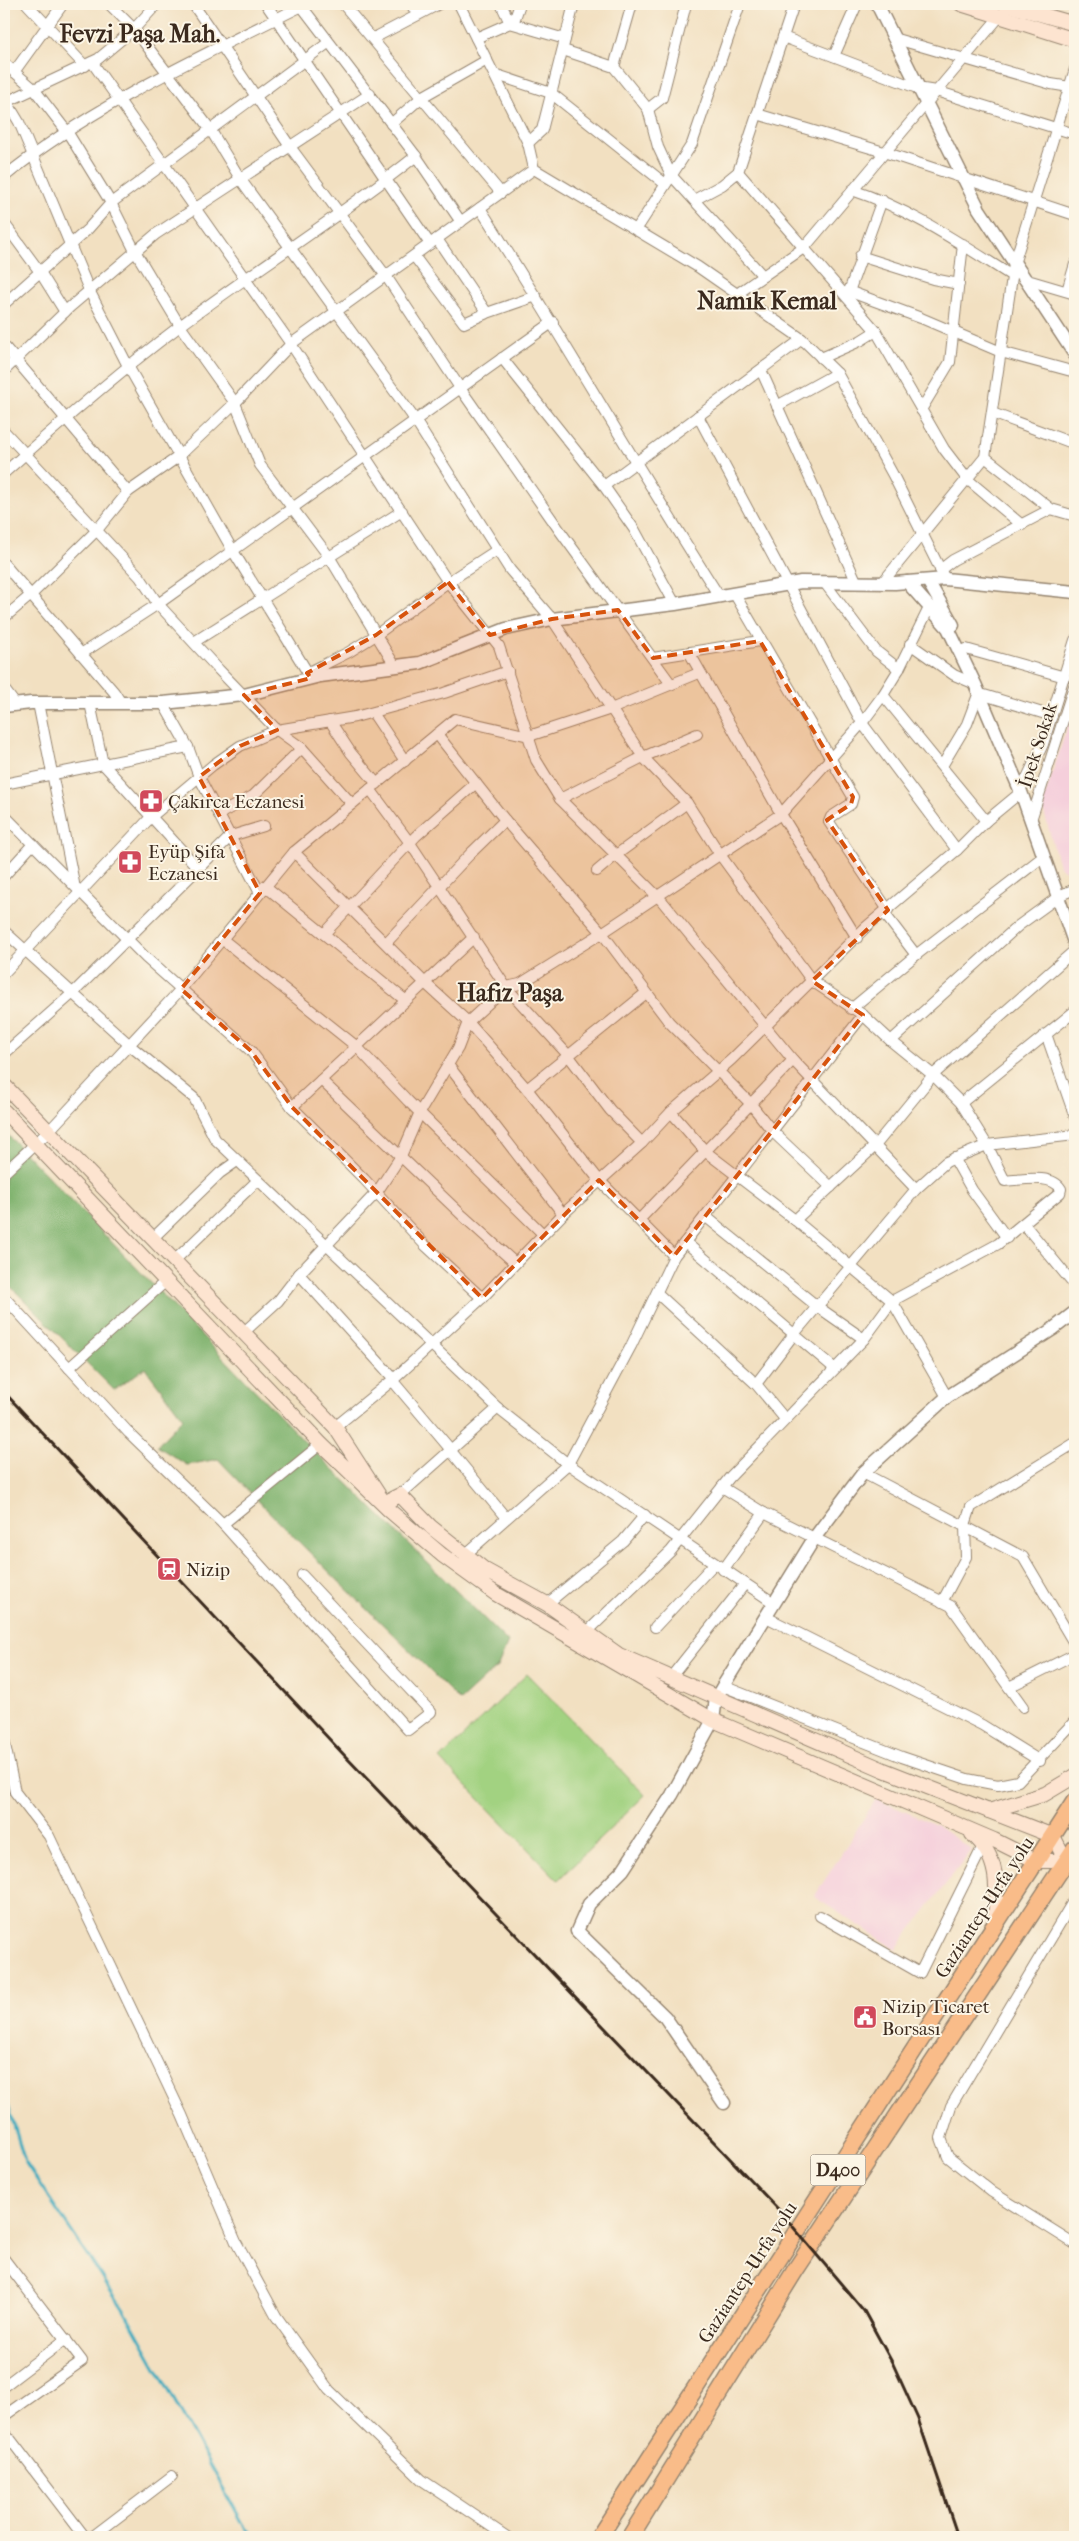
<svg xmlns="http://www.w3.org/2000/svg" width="1079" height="2541" font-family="'IM FELL French Canon',serif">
<rect width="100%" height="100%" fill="#fcf5e5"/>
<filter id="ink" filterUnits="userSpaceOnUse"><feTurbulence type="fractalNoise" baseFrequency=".02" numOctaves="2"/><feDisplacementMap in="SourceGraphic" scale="10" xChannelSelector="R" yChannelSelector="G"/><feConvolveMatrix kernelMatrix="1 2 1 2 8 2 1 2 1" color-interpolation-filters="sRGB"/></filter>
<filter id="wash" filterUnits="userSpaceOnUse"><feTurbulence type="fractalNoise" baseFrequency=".0096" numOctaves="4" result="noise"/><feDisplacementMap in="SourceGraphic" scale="20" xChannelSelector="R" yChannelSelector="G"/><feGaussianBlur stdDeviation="1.12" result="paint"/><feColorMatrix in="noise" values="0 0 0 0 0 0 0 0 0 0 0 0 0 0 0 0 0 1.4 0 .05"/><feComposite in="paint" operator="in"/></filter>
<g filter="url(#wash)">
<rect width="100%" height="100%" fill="#f2e0c1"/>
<!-- built -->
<g fill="#f5cfdb">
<polygon points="1075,703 1075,878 1059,866 1042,805"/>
<polygon points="876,1799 936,1825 972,1850 896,1949 814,1897"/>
</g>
<!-- green -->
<polygon fill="#a2d281" stroke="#6e7e50" points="527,1674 645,1795 558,1880 440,1759"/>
<!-- forest -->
<path fill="#81b46f" stroke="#5e6f46" d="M4,1131l300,310 204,201 -10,24 -38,35c-80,-81 -164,-159 -242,-242l-31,6 -30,-19 26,-28 -38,-50 -31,22 -110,-110z"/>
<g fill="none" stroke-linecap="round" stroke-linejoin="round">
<!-- stream -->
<polyline stroke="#40acbf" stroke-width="3" points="4,2091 25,2162 124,2310 246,2529 256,2537"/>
</g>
</g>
<g filter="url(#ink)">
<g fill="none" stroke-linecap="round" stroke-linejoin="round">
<defs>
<g id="minor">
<polyline points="27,4 85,66"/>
<path d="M109,4l25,25 76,100 31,51 170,234 99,156 42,49 91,138 44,46 34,53 91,125 51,34 28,26 42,34 28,28 26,42 18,36c16,-1 47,-8 56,8l-1,4 -62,51 -106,57 -28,38 -134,138 -59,74 -83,80"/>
<polyline points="193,4 291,148 386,276 460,388 560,531 671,684"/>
<polyline points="266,4 430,244"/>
<polyline points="300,4 416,156 461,222"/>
<polyline points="343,4 501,193"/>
<polyline points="411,4 417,14"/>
<polyline points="459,4 528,143 534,169 698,267 802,339 837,373 893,475 945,579"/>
<polyline points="501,4 510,23"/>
<polyline points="513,24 520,4"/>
<polyline points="783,37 917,88 936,91 1075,134"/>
<polyline points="374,38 439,4"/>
<polyline points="476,38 510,23 565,39"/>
<polyline points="893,38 1051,84 1070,87"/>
<polyline points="563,50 614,67 648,109 658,147 671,175 763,276"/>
<polyline points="834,56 857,4"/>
<polyline points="92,62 291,344 448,582 499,646 536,760 560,799 662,901 793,1060 916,1189"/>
<polyline points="4,63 34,89 68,133 111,203 135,251 180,326 235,403 260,465 330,558 395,666"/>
<polyline points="614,67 632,4"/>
<polyline points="14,72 63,4"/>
<polyline points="494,74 551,93 664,183"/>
<polyline points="7,102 19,122 89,290 128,366 233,551 311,678"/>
<polyline points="4,103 98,59 134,29 157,4"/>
<polyline points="648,109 662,98 686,4"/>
<polyline points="757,114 884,152 1075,215"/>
<polyline points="391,124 422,97 487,60"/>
<polyline points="528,143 542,130 574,4"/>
<polyline points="738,172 876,331 944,449 967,479 1022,525"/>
<path d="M4,177c89,-72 196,-120 298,-171"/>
<path d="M852,190c58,19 109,54 160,86"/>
<polyline points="694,200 722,185 738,172 794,4"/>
<path d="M480,208c82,128 157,260 239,388"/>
<polyline points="4,223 40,272 65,312"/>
<polyline points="636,230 692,144 740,4"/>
<polyline points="437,239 487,313 536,296"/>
<polyline points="414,256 464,323 487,313"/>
<polyline points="860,256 933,279 959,284"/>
<polyline points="1024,279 1075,294"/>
<polyline points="848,291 921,318 1001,352 1075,372"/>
<polyline points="1067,291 1075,264"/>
<polyline points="737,294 805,247 1000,16"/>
<polyline points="847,297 882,200"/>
<polyline points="4,304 88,229 111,203 328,43"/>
<polyline points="4,346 128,492"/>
<polyline points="502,358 604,486 634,529 675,604"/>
<polyline points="821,358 860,341 876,331"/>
<polyline points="761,370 857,583"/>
<polyline points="4,371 70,307 156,234 370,94"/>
<polyline points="777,406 837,373"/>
<polyline points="921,410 950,362 963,244"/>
<polyline points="992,413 1075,444"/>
<polyline points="698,416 862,723 957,850"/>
<polyline points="4,431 140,577 158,604 219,670 277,730 302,748 352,804"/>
<polyline points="985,457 1051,509 1075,516"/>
<path d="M4,473c56,-50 112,-99 172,-144 79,-60 163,-111 240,-173"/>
<polyline points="604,486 802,339"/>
<polyline points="4,564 114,692 121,703"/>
<polyline points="940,570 953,560 1051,509"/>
<polyline points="824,582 876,651 899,669"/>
<polyline points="882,583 985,457 1014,264 1075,69"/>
<polyline points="734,593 853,797 851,804 831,817 829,822 888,910"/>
<polyline points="4,618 31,595 97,530 128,492 178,457 235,403 291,344 534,169"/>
<polyline points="194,642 402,511"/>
<polyline points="910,644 954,675 975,684"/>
<polyline points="966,649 1065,677"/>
<polyline points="689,652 781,814 857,938"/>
<polyline points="81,654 158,604 553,322"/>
<polyline points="653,658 760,641"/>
<polyline points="307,673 349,652 376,635 448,582 497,550"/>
<polyline points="4,689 16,705"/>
<polyline points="883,695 986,821"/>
<polyline points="984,695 1052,716"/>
<polyline points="38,703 74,883"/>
<polyline points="90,703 103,764 198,868"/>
<polyline points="163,703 188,747 199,777 260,893"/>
<polyline points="373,713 405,761"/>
<polyline points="330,721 351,753 377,784"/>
<polyline points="437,734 505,820 602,933 669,1022 750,1103 773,1132 831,1187"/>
<polyline points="942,766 967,724 978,695"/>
<polyline points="4,784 188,747"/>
<polyline points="1024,784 1043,744 1075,640"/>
<polyline points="370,789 410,843 506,987 568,1055 610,1110 642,1143"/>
<polyline points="560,799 643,757 697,734"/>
<polyline points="219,814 253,796 302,748"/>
<polyline points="4,815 146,958 251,1051 292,1107 364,1179 425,1245 482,1298"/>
<polyline points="1032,817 1075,683"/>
<polyline points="294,852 425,983 468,1022 527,1089 599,1180 674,1256"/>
<polyline points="597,871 616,855 687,803"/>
<polyline points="4,876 33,844"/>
<polyline points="265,886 405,1000"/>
<polyline points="1063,894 1075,889"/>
<polyline points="884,913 916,955"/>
<polyline points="4,931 133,1048 194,1098 215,1139 501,1411 568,1464 774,1603"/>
<polyline points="324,934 416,836 476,783"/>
<polyline points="222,939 357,1047 408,1101 543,1234"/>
<polyline points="386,943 472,852 505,820"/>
<polyline points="4,973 151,817 213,765 240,746 277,730 355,717 444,693 508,671"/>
<polyline points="851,1009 916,955 1044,856"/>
<polyline points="1046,1034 1075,1117"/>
<polyline points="891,1041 1018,926 1058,897"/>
<polyline points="4,1054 73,993 231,836 264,826"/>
<polyline points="448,1065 563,1214"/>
<polyline points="321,1080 463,1216 515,1263"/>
<polyline points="527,1089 646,993"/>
<polyline points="961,1103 1075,1011"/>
<polyline points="292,1107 474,937"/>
<polyline points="671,1112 706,1152 795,1220 892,1301 947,1397"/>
<polyline points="954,1158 972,1190 1007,1238"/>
<polyline points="4,1173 48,1132 181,989 294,852 455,719 529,736 611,709 699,673"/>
<polyline points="705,1216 818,1307 864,1339"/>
<polyline points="639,1220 793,1060"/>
<polyline points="795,1220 874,1147 933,1075 1075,950"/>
<polyline points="1024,1224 1075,1286"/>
<polyline points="152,1239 220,1173 237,1161"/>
<polyline points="685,1242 834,1368"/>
<polyline points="174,1261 258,1180"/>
<polyline points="299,1274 394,1379"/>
<polyline points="657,1293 756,1384 785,1419"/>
<polyline points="4,1297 129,1433 223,1524 408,1730 431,1712 302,1575"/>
<polyline points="243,1333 278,1301 299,1274 377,1192 401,1156 420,1112 458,1048 468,1022 506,987 520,984 602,933 781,814 862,723 883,695 899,669 930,606"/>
<polyline points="69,1368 166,1281"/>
<polyline points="392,1380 451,1450"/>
<polyline points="756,1384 794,1334 916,1189 946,1162 987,1145 1075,1135"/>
<polyline points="335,1427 394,1379 482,1298 563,1214 642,1143 671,1112 731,1060 866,927 957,850 986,821 1021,792"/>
<polyline points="450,1450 506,1518"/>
<polyline points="863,1473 1023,1557 1075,1645"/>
<polyline points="722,1487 764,1513 951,1606 1023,1707"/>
<polyline points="400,1495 498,1408"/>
<polyline points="223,1524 321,1444"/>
<polyline points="466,1554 568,1464 631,1346 674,1256 863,1015"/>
<polyline points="723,1570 764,1513"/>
<polyline points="942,1602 966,1557 965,1525 971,1507 1075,1443"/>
<polyline points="547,1604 623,1541 645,1515"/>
<polyline points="766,1617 982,1725 1040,1761"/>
<polyline points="655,1627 714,1564"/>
<polyline points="671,1677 744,1585"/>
<polyline points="723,1686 902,1757 967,1779 998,1785 1018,1781 1075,1721"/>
<polyline points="1009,1687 1075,1654"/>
<polyline points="4,1740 15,1792 49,1836 182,2115 236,2242 276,2316 329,2390 422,2480 507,2537"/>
<polyline points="1075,1898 951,2106 941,2138 948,2157 992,2192 1075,2244"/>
<polyline points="820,1916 920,1973 984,1844"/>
<polyline points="4,2259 82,2361 4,2416"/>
<polyline points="4,2386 66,2339"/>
<polyline points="4,2431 85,2537"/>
<polyline points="92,2537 172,2476"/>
</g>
<g id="tertiary">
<polyline points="877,4 979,209 1075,355"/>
<polyline points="928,581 953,625"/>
<polyline points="907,582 948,628 975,684 1021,792 1075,945"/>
<polyline points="4,706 31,703 163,703 244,695 320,676 420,663 506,629 552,619 675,604 801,582 895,583 945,579 1075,592"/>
<polyline points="724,2103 665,2017 577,1931 589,1904 623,1870 672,1795 713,1720 716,1698 723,1686 815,1537 863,1473 947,1397 1053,1329 1075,1312"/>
</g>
<g id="secondary">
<polyline points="961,4 1075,40"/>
<polyline points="1005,4 1075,24"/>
<polyline points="4,1085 335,1427 384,1503 400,1495 431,1527 485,1570 547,1604 619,1655 884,1770 1053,1836 1066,1861 1036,1861 994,1840 713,1720 496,1594 442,1555 390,1511 321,1444 4,1111"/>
<polyline points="989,1811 1045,1794 1075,1776"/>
<path d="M972,1834c29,24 25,57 23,91"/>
</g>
<g id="trunk">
<polyline points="599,2537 1075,1801"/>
<polyline points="630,2537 796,2269 1075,1848"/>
</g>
</defs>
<!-- minor casing -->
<use href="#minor" stroke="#968570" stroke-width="12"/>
<!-- tertiary casing -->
<use href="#tertiary" stroke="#968570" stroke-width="15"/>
<!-- secondary casing -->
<use href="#secondary" stroke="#968570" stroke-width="16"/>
<!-- trunk casing -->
<use href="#trunk" stroke="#968570" stroke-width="19"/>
<!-- minor -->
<use href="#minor" stroke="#fff" stroke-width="10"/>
<!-- tertiary -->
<use href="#tertiary" stroke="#fff" stroke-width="12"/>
<!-- secondary -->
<use href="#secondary" stroke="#fde4d0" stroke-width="14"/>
<!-- trunk -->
<use href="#trunk" stroke="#f9bc89" stroke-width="16"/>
<!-- rail -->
<polyline stroke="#3b2a1e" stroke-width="3" points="4,1392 346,1757 778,2209 864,2311 893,2364 918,2419 958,2537"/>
</g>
</g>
<!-- marked area -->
<path fill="#d7540e" fill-opacity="0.2" stroke="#d7540e" stroke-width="4" stroke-dasharray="10 6" stroke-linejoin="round" d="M448,582l42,53 62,-16 66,-9 35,48 107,-17 93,156 -2,7 -24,16 61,90 -76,71 51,34 -189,241 -75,-76 -117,118 -190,-191 -41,-56 -70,-62 79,-96 -61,-116 41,-31 37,-16 -33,-35 67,-17 -4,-5 69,-38z"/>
<!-- icons -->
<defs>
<symbol id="pharmacy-square" viewBox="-11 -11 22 22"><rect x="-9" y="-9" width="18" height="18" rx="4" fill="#d1495b" stroke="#fcf5e5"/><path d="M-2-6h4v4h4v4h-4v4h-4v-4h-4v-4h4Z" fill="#fff"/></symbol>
<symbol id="station-square" viewBox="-11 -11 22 22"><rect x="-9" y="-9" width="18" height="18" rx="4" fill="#d1495b" stroke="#fcf5e5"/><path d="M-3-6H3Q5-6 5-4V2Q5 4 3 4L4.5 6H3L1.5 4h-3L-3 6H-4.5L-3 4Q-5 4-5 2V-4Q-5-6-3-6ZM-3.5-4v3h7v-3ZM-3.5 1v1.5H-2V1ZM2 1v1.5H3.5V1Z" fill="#fff"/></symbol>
<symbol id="civic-square" viewBox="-11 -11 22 22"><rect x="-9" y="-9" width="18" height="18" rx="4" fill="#d1495b" stroke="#fcf5e5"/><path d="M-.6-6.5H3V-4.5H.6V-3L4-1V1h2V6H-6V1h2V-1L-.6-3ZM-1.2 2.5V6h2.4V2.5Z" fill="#fff"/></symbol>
</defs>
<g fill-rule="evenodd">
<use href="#pharmacy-square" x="137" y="787" width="28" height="28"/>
<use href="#pharmacy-square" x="116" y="848" width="28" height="28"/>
<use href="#station-square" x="155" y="1555" width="28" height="28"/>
<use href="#civic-square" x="851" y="2003" width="28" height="28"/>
</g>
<g text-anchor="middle" stroke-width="4" stroke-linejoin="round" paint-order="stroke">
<!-- shield labels -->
<rect fill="#fcf5e5" stroke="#75675a" stroke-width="1" x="810.5" y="2154.5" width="55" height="31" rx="4"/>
<g font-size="18" font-weight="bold" fill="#3b2a1e">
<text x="838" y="2176">D400</text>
</g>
<!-- street labels -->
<g font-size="19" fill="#3b2a1e" stroke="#fcf5e5">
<text transform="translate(1037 745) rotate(-72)" y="7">İpek Sokak</text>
<text transform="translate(984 1907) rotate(-57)" y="7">Gaziantep-Urfa yolu</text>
<text transform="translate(747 2272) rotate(-57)" y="7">Gaziantep-Urfa yolu</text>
</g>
<!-- poi labels -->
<g font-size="19" fill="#3b2a1e" stroke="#fcf5e5" text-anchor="start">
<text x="168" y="808">Çakırca Eczanesi</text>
<text x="148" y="858">Eyüp Şifa<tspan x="148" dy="22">Eczanesi</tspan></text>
<text x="186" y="1576">Nizip</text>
<text x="882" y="2013">Nizip Ticaret<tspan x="882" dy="22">Borsası</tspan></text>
</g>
<!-- district labels -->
<g font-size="24" font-weight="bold" fill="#3b2a1e" stroke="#fcf5e5">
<text x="140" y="42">Fevzi Paşa Mah.</text>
<text x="767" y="309">Namık Kemal</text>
<text x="510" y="1001">Hafız Paşa</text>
</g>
</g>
<!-- margin -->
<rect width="1079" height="2541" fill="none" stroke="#fcf5e5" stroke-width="20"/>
</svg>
